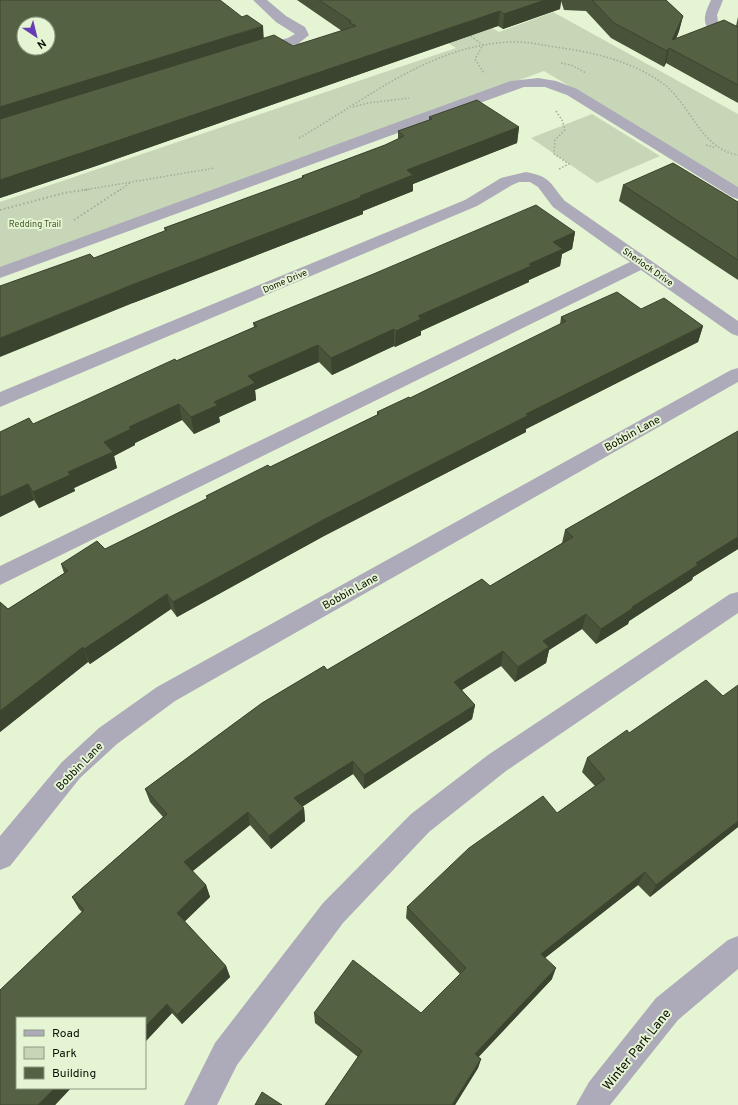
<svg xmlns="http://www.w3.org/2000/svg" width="738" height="1105" font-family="Overpass,sans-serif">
<rect width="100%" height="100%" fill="#e5f4d3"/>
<!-- green -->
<g fill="#c8d6b8">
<polygon points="380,0 445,0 499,32 553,12 738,114 738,187 544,71 0,270 0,202 456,48"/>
<polygon points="592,114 660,156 597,183 531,138"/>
</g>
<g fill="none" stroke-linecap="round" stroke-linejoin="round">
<!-- path-far1 -->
<g stroke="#a2ad93" stroke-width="1.5" stroke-dasharray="1.5 2" stroke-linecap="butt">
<polyline points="468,34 483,45 475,59 484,73"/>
<polyline points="561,63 571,65 586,73"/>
<polyline points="353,107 368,103 409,98"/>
<polyline points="556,111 562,120 565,130 555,140 554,154 569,164 559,169"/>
<path d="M299,138c67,-38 131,-93 212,-96 17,-1 34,4 51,6 35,5 70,14 99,34 30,21 38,66 77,73"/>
<polyline points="706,145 716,148"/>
<polyline points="84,190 215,168"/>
<polyline points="120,190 130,183"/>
</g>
<!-- path -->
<g stroke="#a2ad93" stroke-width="2" stroke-dasharray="1.5 2.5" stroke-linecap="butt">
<polyline points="0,210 64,193 90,189"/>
<polyline points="74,220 121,189"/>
</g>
<!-- minor -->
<g fill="#adaab9" fill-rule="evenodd">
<polygon points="253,0 267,0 286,16 305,27 309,35 298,44 257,54 252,53 250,50 252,47 288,38 295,34 276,22"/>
<path d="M711,0h12l-6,15 1,7 20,12v9l-31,-16c-5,-9 0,-18 4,-27z"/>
<polygon points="538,78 556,81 577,89 738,187 738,199 732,197 567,95 545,87 524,87 0,278 0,267 511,81"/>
<path d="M526,172c26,5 23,11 39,29l173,120v15l-6,-2 -91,-64 -641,315v-19l630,-304 -77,-55 -15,-20 -8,-5h-11l-7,3 -35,21 -477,201v-15l465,-192 36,-22z"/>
<polygon points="738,368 738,382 175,701 117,744 80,778 10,866 0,870 0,836 62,762 99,728 157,687 731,370"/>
<polygon points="738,592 738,613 506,771 429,832 343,923 237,1065 217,1105 184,1105 215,1043 323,903 411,814 488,755 730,594"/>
<polygon points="738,936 738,969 678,1020 610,1105 576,1105 589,1082 656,998 728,940"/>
</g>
</g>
<!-- wall -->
<g fill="#48533a">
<polygon points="0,0 264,38 293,46 342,31 297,0 666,0 683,16 679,31 676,39 736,26 738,17 738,103 666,63 664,67 611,38 586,11 564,10 561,1 560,9 503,29 498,26 96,166 0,198"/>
<polygon points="429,117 519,127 517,143 413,184 413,191 363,211 363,214 133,303 94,258 165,231 164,228 302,178 302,176 385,145 398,139 398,131 429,120"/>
<polygon points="623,185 738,202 738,280 619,201"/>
<polygon points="575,232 572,249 562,254 560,266 529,280 529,282 421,331 421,335 395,347 394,346 332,375 319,362 255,390 256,400 219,417 220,422 194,434 182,420 135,443 135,445 114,456 117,468 74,488 75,491 39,508 34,500 0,517 33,424 176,361 254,327 253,323"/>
<polygon points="641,309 703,326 698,342 526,429 526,432 324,536 177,617 171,609 90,664 88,662 0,732 0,602 8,609 64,573 61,564 105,549 207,499 206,496 270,467 377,415 377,412 410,398 560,325 561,317"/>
<polygon points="738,431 738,549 693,577 692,580 629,621 628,624 596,644 582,629 549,650 546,663 515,682 501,666 462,690 475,705 472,719 364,789 353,774 302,807 304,808 305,821 271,849 250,825 192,871 206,885 210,897 184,922 226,966 230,977 182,1024 172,1013 145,1042 145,1018 17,1018 17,1088 71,1088 55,1105 0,1105 0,990 82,912 79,909 72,897 163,817 150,802 145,789 262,703 324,666 327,670 482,579 490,586 562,543 565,530"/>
<polygon points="629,733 738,827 650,897 638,885 545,958 552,979 478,1057 481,1059 478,1068 455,1105 325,1105 358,1057 315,1023 314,1013 421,1013 460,974 406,918 407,907 557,813 595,786 582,772 587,758"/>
</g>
<!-- shaded-wall -->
<g fill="#3b442f">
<polygon points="545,0 561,0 560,9 503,29 504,14"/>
<polygon points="500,11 498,26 96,166 0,198 0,180"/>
<polygon points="683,16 679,31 672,49 672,40"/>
<polygon points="263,26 264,42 0,124 0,107"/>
<polygon points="669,48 666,63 664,67 667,51"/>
<polygon points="519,127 517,143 413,184 413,191 363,211 363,214 133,303 0,357 0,338 129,286 360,196 407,170"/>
<polygon points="575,232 572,249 562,254 560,266 529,280 529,282 421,331 421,335 395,347 396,331 418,316 529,264 553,242"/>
<polygon points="703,326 698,342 526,429 526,432 324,536 177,617 173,602 323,520 526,414"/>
<polygon points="394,329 394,346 332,375 331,358"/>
<polygon points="318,345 319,362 255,390 256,400 219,417 220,422 194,434 191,417 214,402 248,376"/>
<polygon points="179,404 182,420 135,443 135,445 114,456 117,468 74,488 75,491 39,508 33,492 68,472 104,442 129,427"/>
<polygon points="28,484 34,500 0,517 0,497"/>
<polygon points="738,537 738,549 693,577 692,580 629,621 628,624 596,644 601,629 632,607 696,563"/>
<polygon points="167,594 171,609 90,664 84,649"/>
<polygon points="586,614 582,629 549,650 546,663 515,682 518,667 543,641"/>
<polygon points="83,647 88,662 0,732 0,711"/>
<polygon points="503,651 501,666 452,696 454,682"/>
<polygon points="475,705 472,719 364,789 364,775"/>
<polygon points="353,761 353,774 295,811 294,798"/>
<polygon points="304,808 305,821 271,849 269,836"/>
<polygon points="248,812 250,825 188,875 184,862"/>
<polygon points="738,821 738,827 650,897 656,885"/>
<polygon points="645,872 638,885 537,964 541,954"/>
<polygon points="206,885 210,897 181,925 177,913"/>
<polygon points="226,966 230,977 182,1024 177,1015"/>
<polygon points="556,968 552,979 473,1063 475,1054"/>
<polygon points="167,1004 172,1013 145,1042 145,1027"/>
<polygon points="481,1059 478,1068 455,1105 452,1105"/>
<polygon points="55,1088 71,1088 55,1105 38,1105"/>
</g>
<!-- building -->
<g fill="#546143" stroke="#3b442f" fill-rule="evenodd">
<path d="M0,0h220l22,17 5,-2 16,11 -263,81zM24,24h24v24h-24z"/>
<polygon points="319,0 545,0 504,14 500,11 93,149 0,180 0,119 274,35 293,46 356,26 349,22 351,21"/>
<polygon points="592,0 666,0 683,16 672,40 724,20 738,27 738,85 669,48 667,51 614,23"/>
<polygon points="477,100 519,127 407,170 413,175 360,196 362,197 129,286 0,338 0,286 90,254 94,258 167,230 164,228 304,177 302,176 385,145 404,136 398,131 432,119 429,117"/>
<polygon points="673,163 738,202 738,260 623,185"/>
<polygon points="536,205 575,232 553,242 563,249 529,264 531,266 418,316 421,319 396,331 394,329 331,358 318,345 248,376 255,383 214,402 218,405 191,417 179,404 129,427 131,429 104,442 113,452 68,472 70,475 33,492 28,484 0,497 0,432 29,418 33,424 175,359 176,361 257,326 253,323 371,275"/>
<polygon points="617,292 641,309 664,298 703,326 526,414 529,415 323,520 173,602 167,594 84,649 83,647 0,711 0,602 8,609 68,571 61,564 97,541 105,549 208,498 206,496 268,465 270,467 379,414 377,412 409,397 410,398 566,321 561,317"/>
<polygon points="738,431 738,537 696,563 698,565 632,607 633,608 601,629 586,614 543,641 549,647 518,667 503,651 454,682 475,705 364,775 353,761 294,798 304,808 269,836 248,812 184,862 206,885 177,913 226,966 177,1015 167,1004 145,1027 145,1018 17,1018 17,1088 55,1088 38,1105 0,1105 0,990 84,910 72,897 167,814 145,789 262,703 324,666 327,670 482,579 490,586 573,537 565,530"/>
<polygon points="706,680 723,696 738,685 738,821 656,885 645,872 541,954 556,968 475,1054 481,1059 452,1105 325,1105 362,1051 314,1013 353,960 421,1013 466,968 407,907 469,848 543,796 557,813 605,779 587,758 627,730 629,733"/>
<polygon points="262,1092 282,1105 255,1105"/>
</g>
<g text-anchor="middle" stroke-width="4" stroke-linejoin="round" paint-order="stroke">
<!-- far-park labels -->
<g font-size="9" fill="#485c2a" stroke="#e5f4d3">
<text x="35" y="227">Redding Trail</text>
</g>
<!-- far-street labels -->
<g font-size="9" fill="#0c1106" stroke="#e5f4d3">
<text transform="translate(648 267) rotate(35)" y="3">Sherlock Drive</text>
<text transform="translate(285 281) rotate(-23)" y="3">Dome Drive</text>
</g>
<!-- street labels -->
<g font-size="11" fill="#0c1106" stroke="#e5f4d3">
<text transform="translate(632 433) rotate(-29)" y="4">Bobbin Lane</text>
<text transform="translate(350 591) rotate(-29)" y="4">Bobbin Lane</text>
<text transform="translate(79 766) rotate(-46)" y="4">Bobbin Lane</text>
</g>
<!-- near-street labels -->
<g font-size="13" fill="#0c1106" stroke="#e5f4d3">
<text transform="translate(636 1049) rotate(-51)" y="5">Winter Park Lane</text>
</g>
</g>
<!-- legend -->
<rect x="16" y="1017" width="130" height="72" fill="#e5f4d3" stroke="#8e9981"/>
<rect x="24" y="1030" width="20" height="6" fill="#adaab9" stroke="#8e9981"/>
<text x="52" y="1037" font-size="12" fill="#0c1106">Road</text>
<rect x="24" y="1047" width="20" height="12" fill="#c8d6b8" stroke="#8e9981"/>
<text x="52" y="1057" font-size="12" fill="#0c1106">Park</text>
<rect x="24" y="1067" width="20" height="12" fill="#546143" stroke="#8e9981"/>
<text x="52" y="1077" font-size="12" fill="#0c1106">Building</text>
<!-- north arrow -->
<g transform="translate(36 36) rotate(145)"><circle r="19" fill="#e5f4d3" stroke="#8e9981"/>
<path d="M0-3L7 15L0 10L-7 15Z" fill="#663bb3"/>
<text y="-6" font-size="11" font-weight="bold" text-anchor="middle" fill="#0c1106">N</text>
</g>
</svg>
